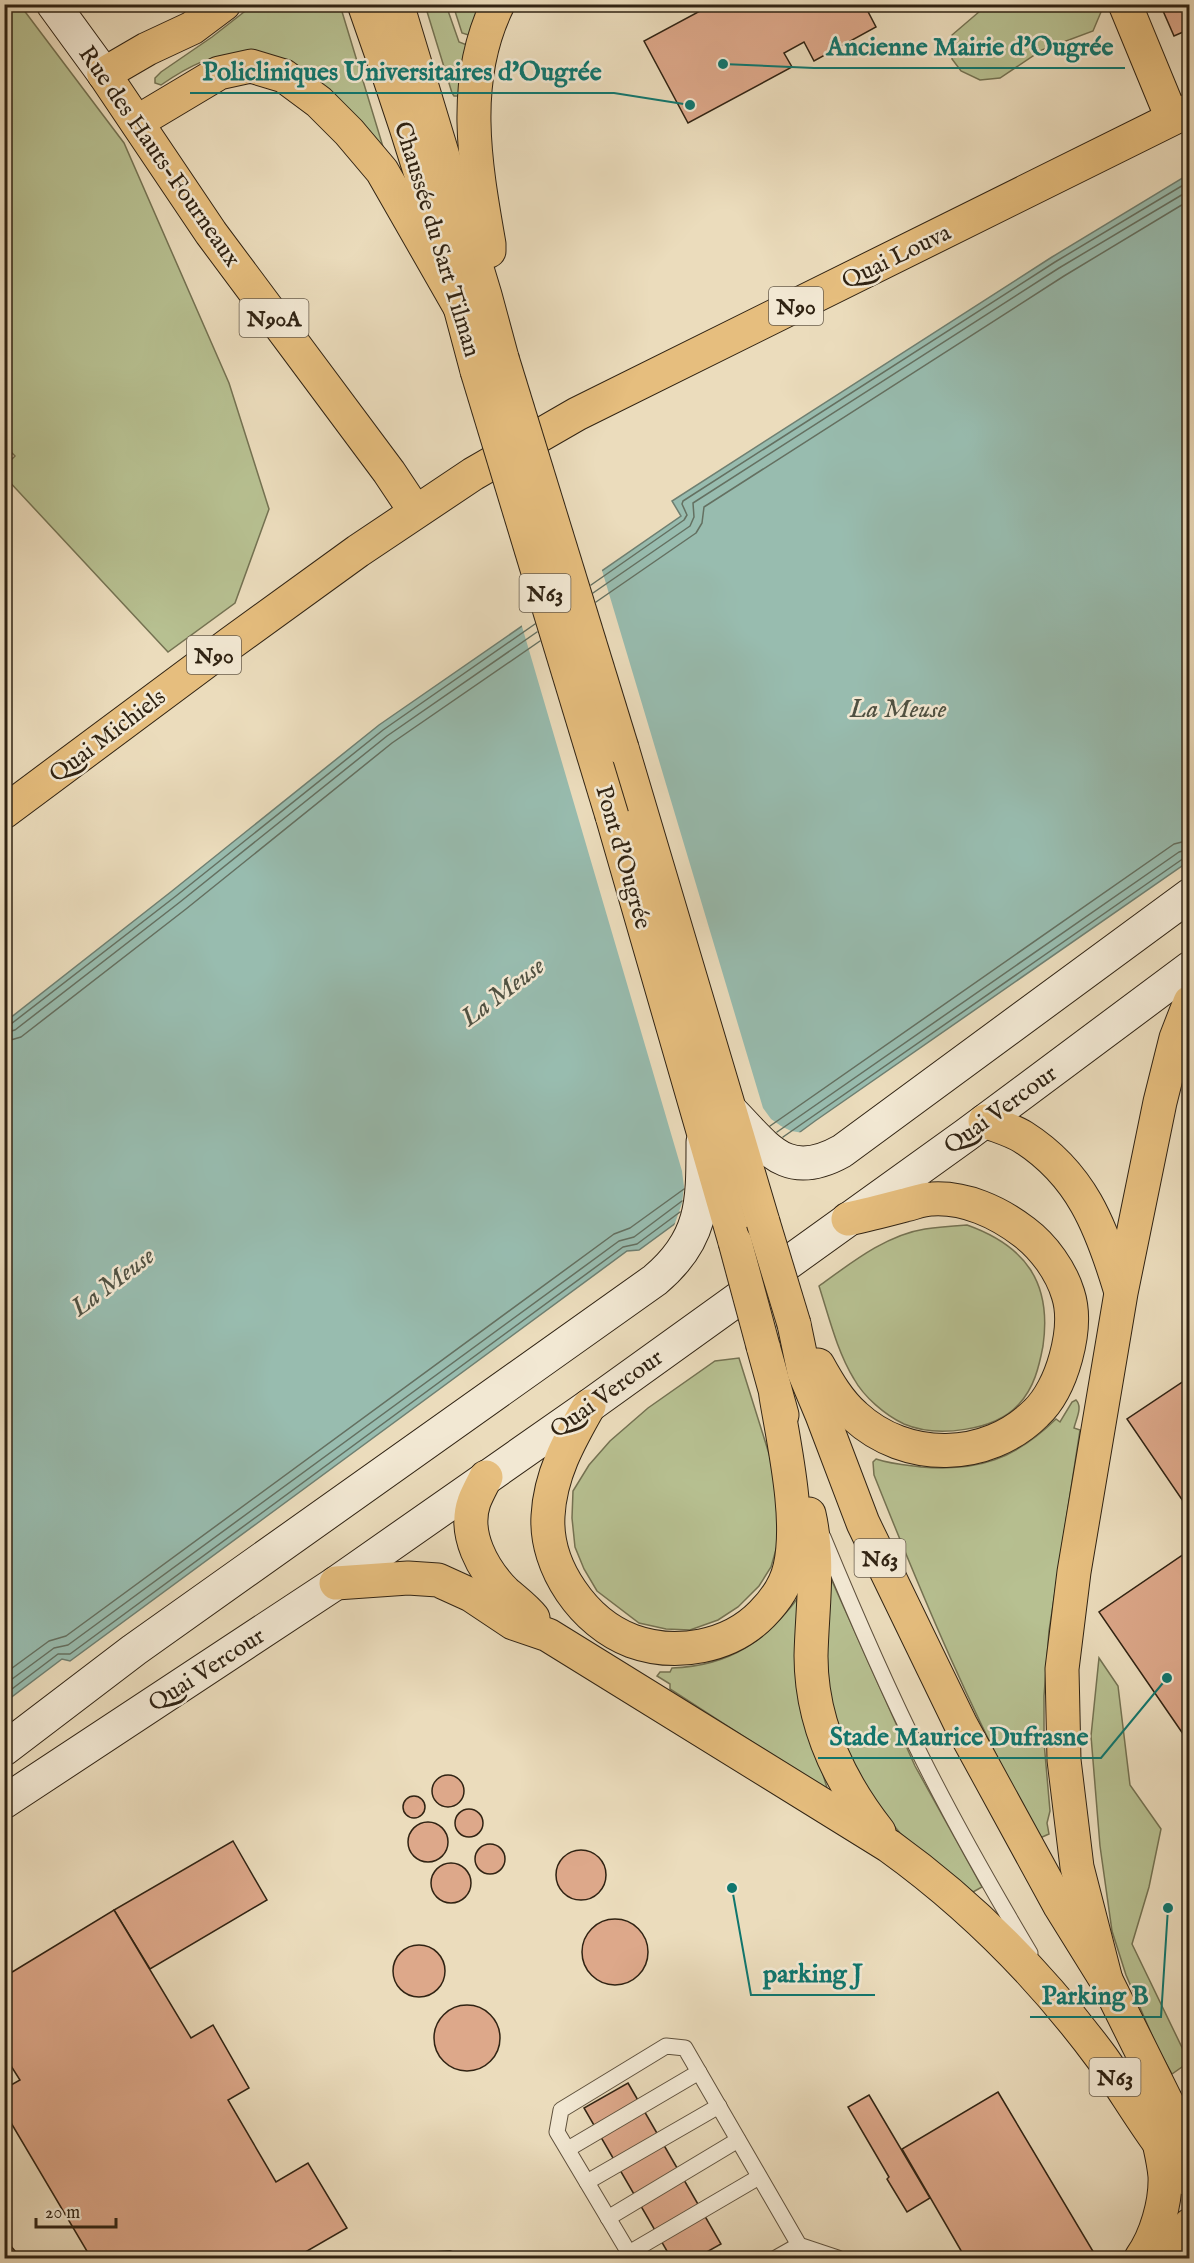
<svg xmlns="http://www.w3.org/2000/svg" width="1194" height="2263" font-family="'IM FELL English',serif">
<rect width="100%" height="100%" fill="#ebdcbc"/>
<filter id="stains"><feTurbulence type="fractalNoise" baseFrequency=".00333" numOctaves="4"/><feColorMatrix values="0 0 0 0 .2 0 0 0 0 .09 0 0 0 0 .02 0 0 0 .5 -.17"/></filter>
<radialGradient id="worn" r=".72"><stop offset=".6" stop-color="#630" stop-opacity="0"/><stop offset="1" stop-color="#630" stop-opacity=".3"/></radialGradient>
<!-- green -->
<g fill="#b7c091" stroke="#747252" stroke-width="1.5">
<polygon points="991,4 1100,5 1101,12 1093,31 1042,50 1000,78 980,80 961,71 952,59 952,35 980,11"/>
<polygon points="20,5 124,143 229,383 269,509 235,603 168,652 5,477 5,466 15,456 4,445 4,5"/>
<path d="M253,5h87l44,145 -137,-97c-35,1 -57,12 -86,32l-6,-2v-5l6,-6 51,-35z"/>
<polygon points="425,5 446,5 459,42 472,47 462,96 454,96 452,93"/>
<polygon points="453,5 487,5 475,37 462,33"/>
<path d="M967,1225c59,21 85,58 76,121 -4,21 -9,42 -24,58 -24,27 -82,34 -115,20 -19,-9 -40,-27 -50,-45 -17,-28 -25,-62 -35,-93 32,-23 67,-51 106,-57 14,-2 28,-3 42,-4z"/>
<polygon points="739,1358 781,1492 779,1539 771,1567 759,1586 738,1607 718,1620 690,1630 666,1629 639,1623 597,1591 584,1569 575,1547 572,1518 573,1491 589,1465 610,1441 648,1408 715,1361"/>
<path d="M1076,1400c7,7 0,19 -2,28l6,2 -31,201 -5,65v46l6,69 -3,12 2,11 -9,4c-65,-116 -117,-240 -166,-363l-1,-13 3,-3c15,5 29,6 45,8 57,5 94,-8 135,-48l4,3 12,-20z"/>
<polygon points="828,1572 915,1766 982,1887 973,1892 900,1833 872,1799 840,1745 823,1683"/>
<path d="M801,1594l17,164 10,33 -158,-102v-5l-13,-8 3,-4h10l2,-4c59,-2 95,-28 129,-74z"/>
<polygon points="1099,1658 1118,1686 1130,1785 1161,1829 1149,1887 1132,1944 1189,2062 1172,2074 1157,2047 1126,1975 1112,1931 1100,1846 1091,1736"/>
</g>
<!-- water -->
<polygon fill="#98bcaf" stroke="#6e7f71" stroke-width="1.5" points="1189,174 1189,861 815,1121 639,1250 627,1251 70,1661 62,1659 5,1702 5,1022 172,891 379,725 681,516 672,501 1052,257"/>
<!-- pier -->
<polygon fill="#ebdcbc" points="601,567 763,1108 771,1119 781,1126 791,1131 804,1133 673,1229 682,1203 684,1187 682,1171 521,623"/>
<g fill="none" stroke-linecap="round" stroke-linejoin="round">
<!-- shore -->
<g stroke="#647061" stroke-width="1.5">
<polyline points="591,585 684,520 687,515 682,504 683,501 1055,262 1190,181"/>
<polyline points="593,593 690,526 694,517 693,503 1059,268 1190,190"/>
<polyline points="596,602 696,533 702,523 704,507 1064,276 1190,200"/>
<polyline points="4,1026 11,1024 176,896 383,730 535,624"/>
<polyline points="4,1033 15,1030 180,902 387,736 537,632"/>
<polyline points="4,1042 21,1037 186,909 392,743 540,641"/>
<polyline points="770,1126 1174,844 1190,840"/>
<polyline points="777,1132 1179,852 1190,849"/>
<polyline points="783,1137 1184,858 1190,857"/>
<polyline points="4,1674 49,1641 66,1636 614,1234 630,1228 684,1189"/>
<polyline points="4,1685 54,1648 68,1645 619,1241 634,1237 682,1201"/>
<polyline points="4,1695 58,1654 70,1654 623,1247 637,1244 680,1212"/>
</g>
</g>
<!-- building -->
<g fill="#dda88a" stroke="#302313" stroke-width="1.5">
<polygon points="713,4 758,4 760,9 768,4 864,4 876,27 814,61 804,42 784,53 792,67 688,123 644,41"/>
<polygon points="1160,4 1190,4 1190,29 1174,36"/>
<polygon points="1190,1377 1190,1505 1187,1507 1127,1419"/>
<polygon points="1190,1550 1190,1744 1099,1612"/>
<circle cx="448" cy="1791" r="16"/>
<circle cx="414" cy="1807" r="11"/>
<circle cx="469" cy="1823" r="14"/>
<circle cx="428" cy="1842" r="20"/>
<polygon points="233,1841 267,1900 150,1969 114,1910"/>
<circle cx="490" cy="1859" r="15"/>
<circle cx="581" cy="1875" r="25"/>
<circle cx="451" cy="1883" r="20"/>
<polygon points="114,1910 191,2038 213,2025 249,2088 228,2100 276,2182 308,2163 347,2228 295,2258 91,2258 4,2111 4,2089 20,2080 4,2055 4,1977"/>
<circle cx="615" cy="1952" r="33"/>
<circle cx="419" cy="1971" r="26"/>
<circle cx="467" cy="2038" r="33"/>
<polygon points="628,2083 721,2244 696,2258 671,2258 584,2108"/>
<polygon points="998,2092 1097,2258 955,2258 963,2254 902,2149"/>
<polygon points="869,2095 930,2198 907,2212 887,2179 889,2177 848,2107"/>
<polygon points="4,2238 21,2258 4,2258"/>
<polygon points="450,2251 472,2258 416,2258 431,2252"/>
</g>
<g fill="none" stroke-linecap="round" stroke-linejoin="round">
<defs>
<g id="lane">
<path d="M823,1537c31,75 63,149 99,221 33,66 70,131 108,195"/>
<polyline points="568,2149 699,2072"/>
<polyline points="587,2182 719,2106"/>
<polyline points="608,2218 738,2140"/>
<polyline points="629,2253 759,2177"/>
<polyline points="632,2258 557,2132 561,2110 666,2046 685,2048 799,2245 838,2258"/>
<polyline points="776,2258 799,2245"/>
</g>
<g id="secondary">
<polyline points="53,4 104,74"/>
<path d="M728,1108c38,38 57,75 114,43l348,-256"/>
<path d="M4,1749l130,-99 521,-370c49,-41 48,-79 48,-138"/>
<polyline points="4,1802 336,1583 589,1406 966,1135 1190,968"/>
</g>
<g id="primary">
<polyline points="1125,4 1172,118"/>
<polyline points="104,74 211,233 389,472 415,511"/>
<polyline points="4,812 231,643 358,551 473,474 577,414 1190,110"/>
</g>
<g id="highway">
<path d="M364,4c43,120 81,243 113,367"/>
<polyline points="397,4 485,295 502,358"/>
<polyline points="104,74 147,49 192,28 224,4"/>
<polyline points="137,122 219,73 251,66 284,76 319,102 349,132 382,171 461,309"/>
<path d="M489,251v-7c-14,-80 -29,-163 9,-240"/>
<polyline points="622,748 763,1222"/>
<polyline points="612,816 735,1242"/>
<path d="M985,1121c12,5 27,9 38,16 58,37 78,89 97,152"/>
<polyline points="794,1324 804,1372 822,1415 863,1523 961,1725 1060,1906 1106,1980 1187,2143 1190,2156"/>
<polyline points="763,1346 782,1415"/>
<path d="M818,1365c10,18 21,37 37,51 51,47 132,46 181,-3 26,-24 43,-85 32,-119 -7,-23 -24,-47 -44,-62 -26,-20 -59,-35 -92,-33 -9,0 -18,4 -27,6 -19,5 -38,10 -57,14"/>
<path d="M589,1406c-20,35 -39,69 -41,110 -3,51 36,107 84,125 44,16 98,6 130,-27 13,-13 24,-29 28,-47 11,-48 -6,-122 -14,-171"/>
<path d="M486,1477c-4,8 -9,17 -12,25 -11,32 9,68 31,90 10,9 20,16 28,26"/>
<path d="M809,1514c11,48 3,94 2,142 0,67 28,125 68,176"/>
<path d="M336,1583l72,-5 30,2 33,15 42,28 35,12 341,211c82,59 153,131 213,212 29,41 53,86 88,122"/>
<polyline points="1106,1980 1077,1867 1064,1760 1062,1669 1074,1572 1121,1293 1160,1102 1176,1038 1190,1002"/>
<path d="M1141,2258c15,-21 25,-55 24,-82 -1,-10 -3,-20 -5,-29"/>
<polyline points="1166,2258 1177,2247 1190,2225"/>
</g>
</defs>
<!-- lane casing -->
<use href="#lane" stroke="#5f513d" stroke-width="17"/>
<!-- secondary casing -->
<use href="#secondary" stroke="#302313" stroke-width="35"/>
<!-- primary casing -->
<use href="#primary" stroke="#302313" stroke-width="35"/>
<!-- highway casing -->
<use href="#highway" stroke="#302313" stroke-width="35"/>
<!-- lane -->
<use href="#lane" stroke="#f2e8d3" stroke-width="15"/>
<!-- secondary -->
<use href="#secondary" stroke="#f2e8d3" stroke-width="33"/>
<!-- primary -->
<use href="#primary" stroke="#e6be7e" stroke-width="33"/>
<!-- highway -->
<use href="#highway" stroke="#e6be7e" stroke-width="33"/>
<defs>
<g id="highway-bridge">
<polyline points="502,358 622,748"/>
<polyline points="477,371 612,816"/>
<polyline points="763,1222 794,1324"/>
<polyline points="735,1242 763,1346"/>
</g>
</defs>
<!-- highway-bridge casing -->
<use href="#highway-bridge" stroke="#302313" stroke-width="35" stroke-linecap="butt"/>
<!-- highway-bridge -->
<use href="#highway-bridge" stroke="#e6be7e" stroke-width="33"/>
</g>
<g text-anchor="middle" stroke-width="5" stroke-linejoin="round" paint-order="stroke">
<!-- shield labels -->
<g fill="#f2e8d3" stroke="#6a5e4d" stroke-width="1.5">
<rect x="769" y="287" width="54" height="38" rx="4.5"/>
<rect x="239.5" y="299" width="69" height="38" rx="4.5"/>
<rect x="519.5" y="574" width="51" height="38" rx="4.5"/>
<rect x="187" y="636" width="54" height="38" rx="4.5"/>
<rect x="854.5" y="1539" width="51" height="38" rx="4.5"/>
<rect x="1089.5" y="2058" width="51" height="38" rx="4.5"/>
</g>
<g font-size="22" font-weight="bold" fill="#302313">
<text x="796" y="314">N90</text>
<text x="274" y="326">N90A</text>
<text x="545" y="601">N63</text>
<text x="214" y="663">N90</text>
<text x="880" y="1566">N63</text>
<text x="1115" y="2085">N63</text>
</g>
<!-- street labels -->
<g font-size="24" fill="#302313" stroke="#f2e8d3">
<text transform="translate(160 156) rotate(55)" y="8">Rue des Hauts-Fourneaux</text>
<text transform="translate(438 239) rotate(73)" y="8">Chaussée du Sart Tilman</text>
<text transform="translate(896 256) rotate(-26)" y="8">Quai Louva</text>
<text transform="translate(107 735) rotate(-37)" y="8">Quai Michiels</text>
<text transform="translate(624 857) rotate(74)" y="8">Pont d'Ougrée</text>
<text transform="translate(1000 1109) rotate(-36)" y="8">Quai Vercour</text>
<text transform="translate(606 1393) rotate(-36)" y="8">Quai Vercour</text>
<text transform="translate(206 1669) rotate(-33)" y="8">Quai Vercour</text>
</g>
<!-- water labels -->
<g font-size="26" font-style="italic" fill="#4f5142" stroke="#f2e8d3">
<text x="898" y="717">La Meuse</text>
<text transform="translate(502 991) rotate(-37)" y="9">La Meuse</text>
<text transform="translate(112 1281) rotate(-37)" y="9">La Meuse</text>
</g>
</g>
<!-- callouts -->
<path fill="none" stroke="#0f766e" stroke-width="2" d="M723 64L814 68H1125M690 105L614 93H190M1167 1678L1101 1758H818M732 1888L751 1995H875M1168 1908L1161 2017H1030"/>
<g fill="#0f766e" stroke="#f2e8d3" stroke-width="2">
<circle cx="723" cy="64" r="6"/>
<circle cx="690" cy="105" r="6"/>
<circle cx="1167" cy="1678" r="6"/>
<circle cx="732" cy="1888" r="6"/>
<circle cx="1168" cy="1908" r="6"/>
</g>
<g font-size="26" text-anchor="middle" font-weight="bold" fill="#0f766e" stroke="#f2e8d3" stroke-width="5" stroke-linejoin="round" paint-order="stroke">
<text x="970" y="55">Ancienne Mairie d'Ougrée</text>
<text x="402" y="80">Policliniques Universitaires d'Ougrée</text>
<text x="959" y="1745">Stade Maurice Dufrasne</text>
<text x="813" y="1982">parking J</text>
<text x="1095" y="2004">Parking B</text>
</g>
<!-- margin -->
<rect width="1194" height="2263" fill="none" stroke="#ebdcbc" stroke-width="24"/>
<rect x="6" y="6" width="1182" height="2251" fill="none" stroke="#302313" stroke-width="3"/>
<rect x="12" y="12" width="1170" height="2239" fill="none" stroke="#302313" stroke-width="1.5"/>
<!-- scale -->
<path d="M36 2218v9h80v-9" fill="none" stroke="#302313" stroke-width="3"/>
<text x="45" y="2218" font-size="18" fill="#302313" stroke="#f2e8d3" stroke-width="4.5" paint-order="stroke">20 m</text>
<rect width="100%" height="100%" filter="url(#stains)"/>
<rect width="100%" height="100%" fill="url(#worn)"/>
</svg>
